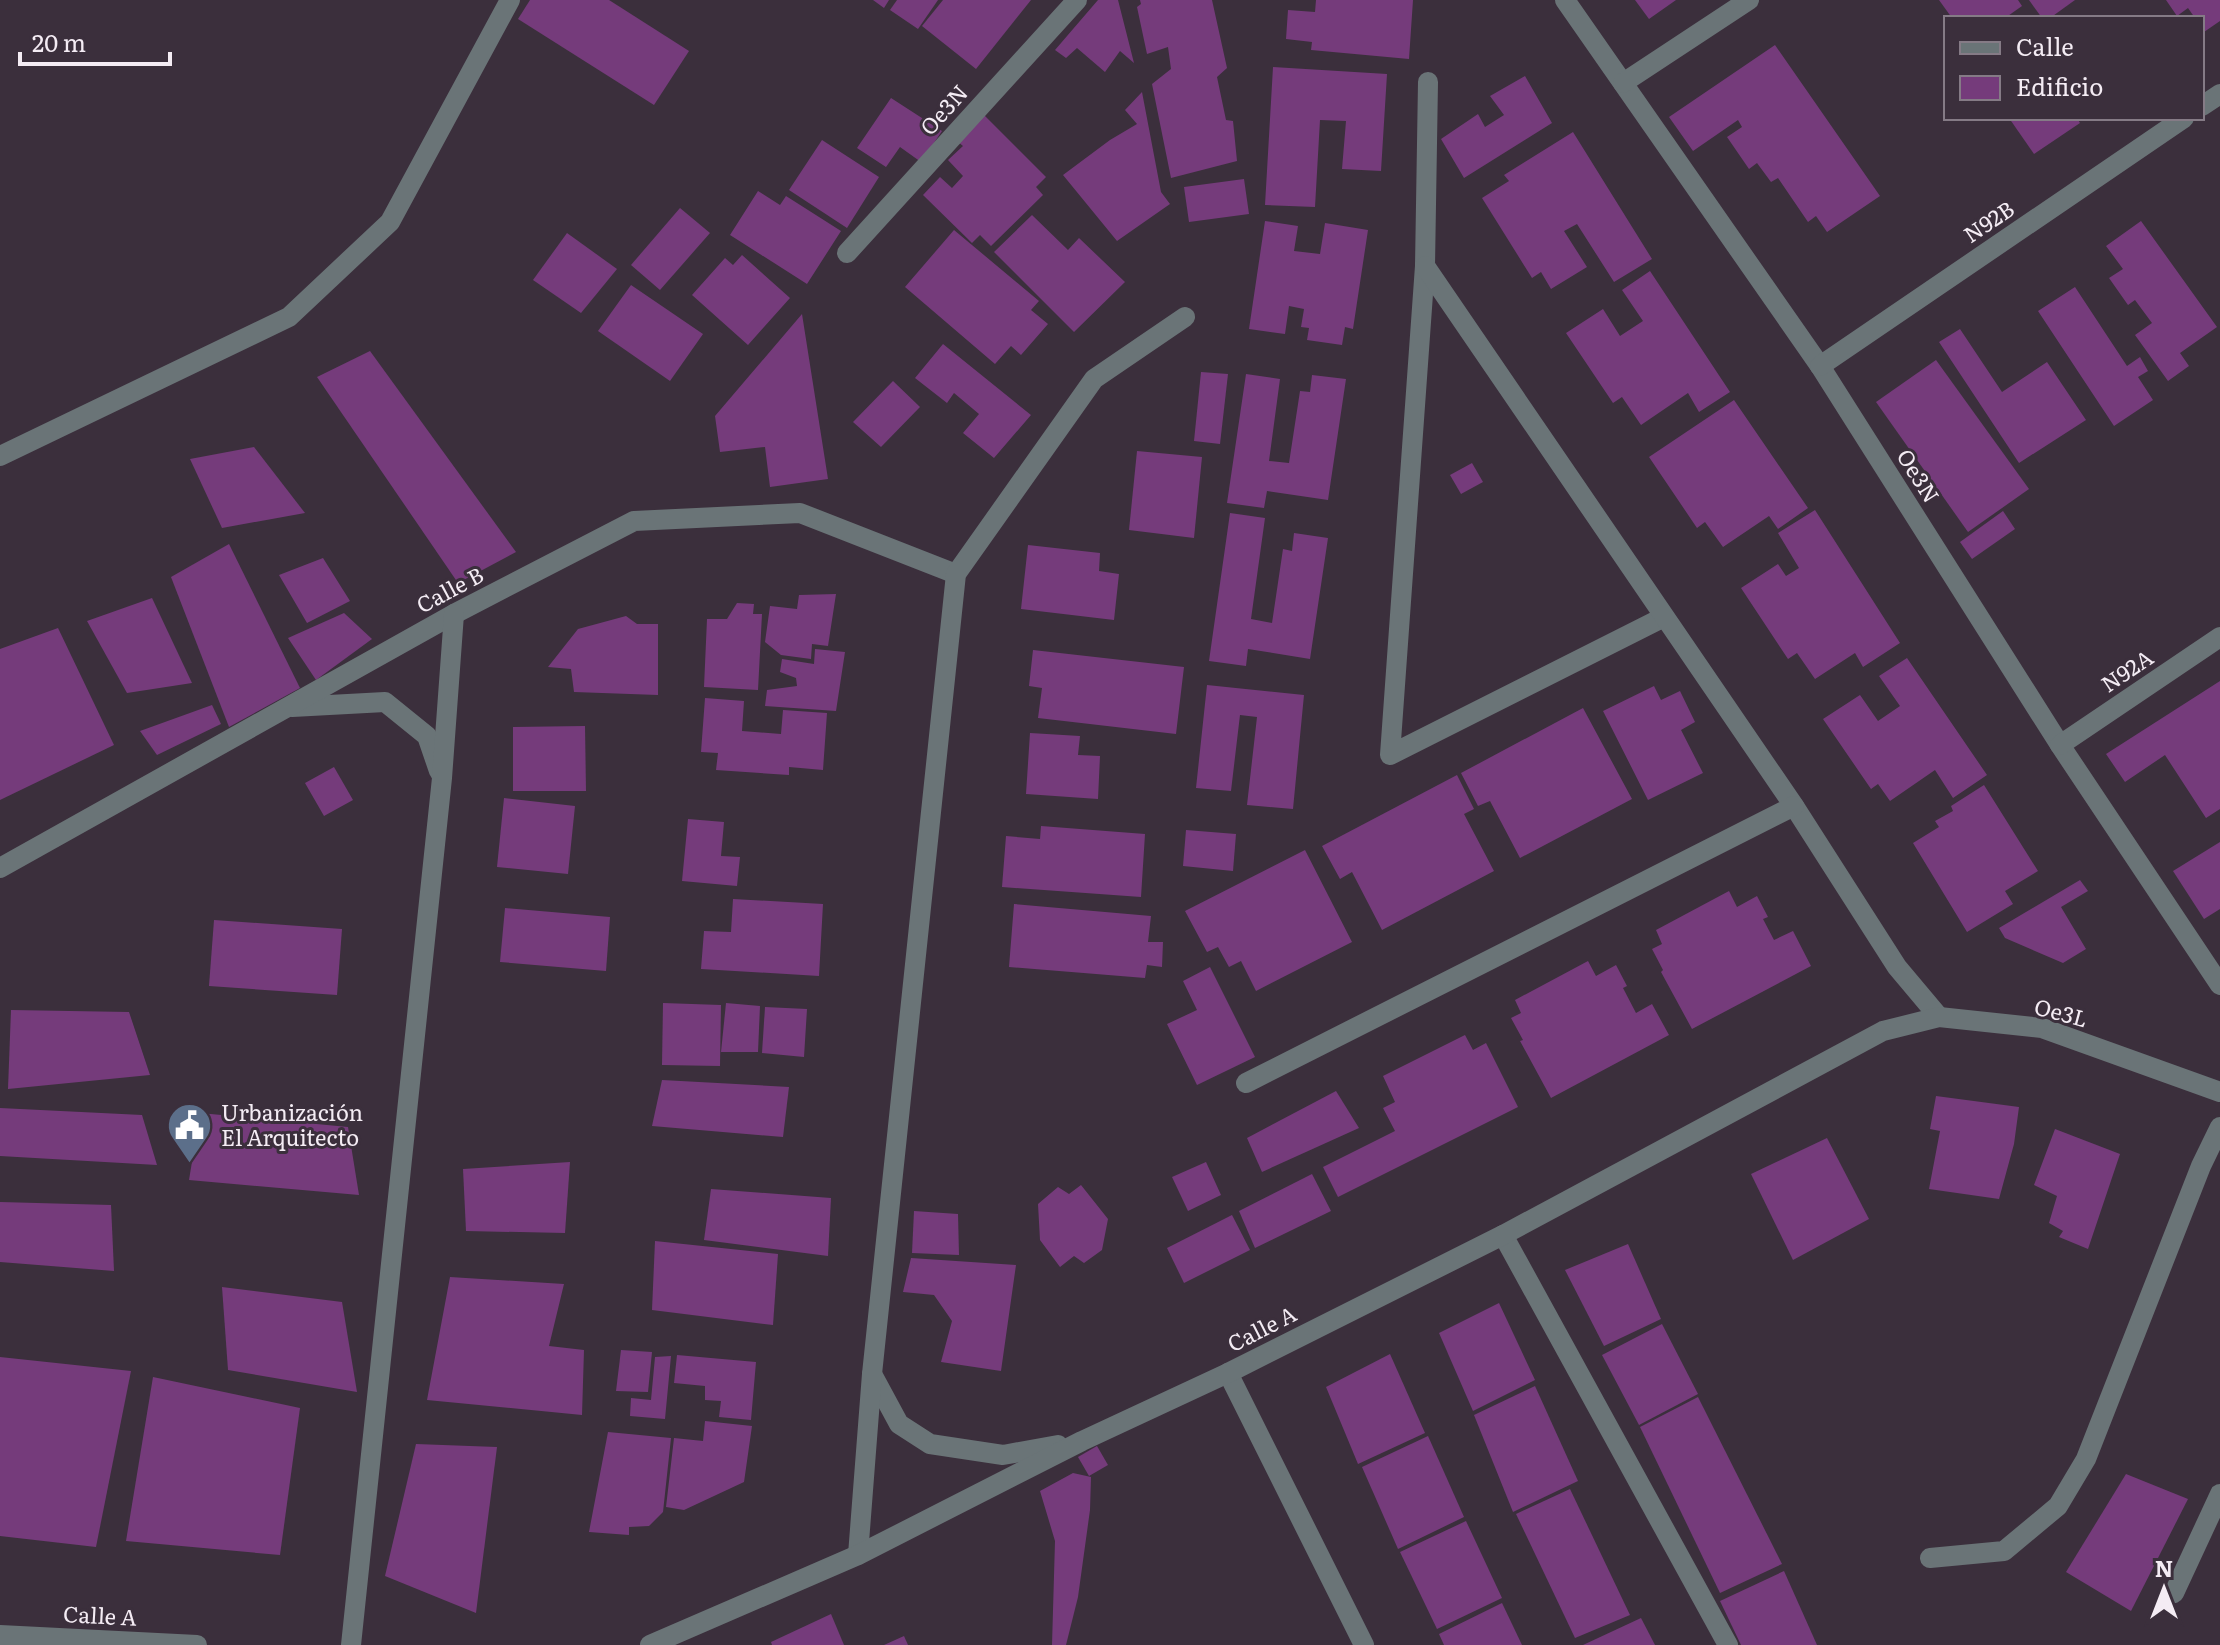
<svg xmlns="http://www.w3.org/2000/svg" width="2220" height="1645" font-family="Literata,serif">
<rect width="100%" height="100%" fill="#3b2f3c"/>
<!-- building -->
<g fill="#753b7b">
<polygon points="530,0 609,0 689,51 654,105 518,19"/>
<polygon points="873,0 889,0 884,8"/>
<polygon points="897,0 938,0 918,29 890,10"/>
<polygon points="943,0 1031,0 976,69 922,26"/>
<polygon points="1098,0 1118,0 1134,63 1120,51 1105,72 1077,48 1066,58 1055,50"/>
<polygon points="1140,0 1212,0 1227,68 1217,77 1226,120 1233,121 1237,161 1171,178 1152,84 1171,69 1168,47 1147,54 1137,7 1141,4"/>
<polygon points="1316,0 1413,0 1409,59 1311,50 1312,42 1286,39 1288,10 1315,12"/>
<polygon points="1635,0 1676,0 1649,19"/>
<polygon points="1939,0 2018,0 2022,6 2005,18 1952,18"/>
<polygon points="2029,0 2075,0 2050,18 2042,18"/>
<polygon points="2166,0 2220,0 2220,21 2204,32 2202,18 2195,18 2188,8 2177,16"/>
<polygon points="1775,45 1880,196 1827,232 1816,216 1808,222 1778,178 1771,182 1757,163 1749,169 1727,137 1742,127 1738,120 1693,151 1669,117"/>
<polygon points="1273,67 1387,74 1381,171 1342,169 1346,121 1320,120 1315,207 1265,205"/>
<polygon points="1525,76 1552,123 1464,178 1441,139 1478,114 1485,127 1504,115 1490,96"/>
<polygon points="1142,92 1161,192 1170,204 1117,241 1063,175 1110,140 1137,124 1125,110"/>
<polygon points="891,98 942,131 921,162 900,147 886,167 857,148"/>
<polygon points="984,115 1046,177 1036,187 1043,195 991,246 980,235 972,243 923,195 940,177 952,188 963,176 948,160 963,146 957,141"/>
<polygon points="2009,118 2077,118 2080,123 2034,154"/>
<polygon points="1573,132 1652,259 1614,282 1577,224 1564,231 1587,267 1551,289 1541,272 1532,278 1482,198 1509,181 1504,175"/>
<polygon points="822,140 879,177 847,228 789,190"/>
<polygon points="1244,179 1249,214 1189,222 1184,187"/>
<polygon points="758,191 780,205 786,196 841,231 807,284 730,235"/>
<polygon points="680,208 710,233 660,290 631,265"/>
<polygon points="1032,215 1068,250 1079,238 1125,282 1074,332 994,252"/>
<polygon points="1265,221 1298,226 1294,251 1320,254 1325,223 1368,230 1353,329 1345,327 1342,345 1307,340 1309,328 1301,327 1304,309 1289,306 1285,334 1249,329"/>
<polygon points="2141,221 2217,327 2180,353 2189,366 2168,381 2135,335 2152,323 2135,300 2128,305 2109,278 2123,269 2106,246"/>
<polygon points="954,230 1039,301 1031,310 1048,324 1021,355 1011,346 995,364 905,287"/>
<polygon points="567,233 617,269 581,313 533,280"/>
<polygon points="742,255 790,298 748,345 692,295 725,258 733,265"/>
<polygon points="1650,271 1730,392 1699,412 1688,393 1641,425 1622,397 1613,403 1566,333 1603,309 1620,336 1643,321 1622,290"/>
<polygon points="631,285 703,334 670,381 598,331"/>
<polygon points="2075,287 2127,366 2140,357 2148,371 2138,377 2153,400 2114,426 2038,311"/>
<polygon points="802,314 828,479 770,487 765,447 720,452 715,416"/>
<polygon points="1960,329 2002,392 2047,362 2086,420 2019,463 1939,342"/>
<polygon points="943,344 1031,415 994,458 963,433 979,414 954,393 947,403 915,378"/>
<polygon points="370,351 516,552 458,583 317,377"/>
<polygon points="1936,360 2029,489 1968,532 1876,402"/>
<polygon points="1201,372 1228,374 1220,444 1194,441"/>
<polygon points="1246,374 1280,379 1269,461 1289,463 1300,391 1310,392 1312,375 1346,379 1328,500 1267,491 1264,508 1227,503"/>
<polygon points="893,381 920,407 881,447 853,422"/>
<polygon points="1734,400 1808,508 1778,529 1769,516 1723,547 1705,522 1697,528 1649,457"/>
<polygon points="254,447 305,513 222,528 190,459"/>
<polygon points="1137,451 1202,457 1194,538 1129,530"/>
<polygon points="1472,463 1483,482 1461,494 1450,475"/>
<polygon points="1815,510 1900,643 1863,667 1855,653 1815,679 1797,653 1788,659 1741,588 1778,564 1786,576 1799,568 1778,533"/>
<polygon points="2003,511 2015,529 1972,559 1960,542"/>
<polygon points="1230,513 1265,518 1251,619 1272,623 1283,549 1292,551 1294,533 1328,538 1310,659 1248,649 1246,666 1209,661"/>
<polygon points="229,544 300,688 229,727 171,577"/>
<polygon points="1028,545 1100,553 1099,571 1119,574 1114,620 1021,609"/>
<polygon points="323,558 350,601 307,623 279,575"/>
<polygon points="836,594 828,646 812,644 811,659 781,655 765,642 770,606 797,609 799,595"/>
<polygon points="152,598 192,683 127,693 87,621"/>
<polygon points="737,603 754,604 753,614 762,614 758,690 704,687 707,619 727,619"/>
<polygon points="344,613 372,639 316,680 288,638"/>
<polygon points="626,616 637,624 658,624 658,695 574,692 571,669 548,667 578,629"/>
<polygon points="58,628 114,745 0,800 0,649"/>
<polygon points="815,649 845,652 836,711 765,706 767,690 797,686 796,678 780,672 782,659 814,664"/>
<polygon points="1033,650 1184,667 1176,734 1038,718 1042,688 1029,686"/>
<polygon points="1907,658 1987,775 1953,798 1935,770 1890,801 1878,784 1871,789 1823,719 1860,695 1878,721 1900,706 1879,676"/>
<polygon points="2220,681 2220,809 2206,818 2165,755 2125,782 2106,754"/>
<polygon points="1207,685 1304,695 1293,809 1247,805 1257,717 1240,715 1231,791 1196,788"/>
<polygon points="1654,686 1661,700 1680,691 1695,722 1681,730 1703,773 1648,800 1603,711"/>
<polygon points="705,698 744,701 742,731 781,734 783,710 827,713 823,770 789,767 789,775 716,770 718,753 701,752"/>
<polygon points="212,705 221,724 157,755 140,731"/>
<polygon points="1583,708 1632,799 1520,858 1490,801 1478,806 1461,773"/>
<polygon points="585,726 586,791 513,791 513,727"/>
<polygon points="1030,733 1080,736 1078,755 1100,756 1098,799 1026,794"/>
<polygon points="334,767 353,800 324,816 305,783"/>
<polygon points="1457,775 1474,809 1464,814 1494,871 1382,930 1352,872 1340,879 1322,846"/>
<polygon points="1984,785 2038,871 2005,891 2013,904 1967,932 1913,843 1939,827 1935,821 1953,811 1951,806"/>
<polygon points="504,798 575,806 568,874 497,867"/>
<polygon points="688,819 724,822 721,856 740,857 737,886 682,881"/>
<polygon points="1041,826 1145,834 1141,897 1002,887 1006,836 1040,839"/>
<polygon points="1186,830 1236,834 1233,871 1183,866"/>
<polygon points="2220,842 2220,909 2204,919 2173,871"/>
<polygon points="1305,850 1352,942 1256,991 1241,961 1229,967 1218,947 1207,952 1185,911"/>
<polygon points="2080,880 2088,891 2061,907 2086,949 2063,963 2005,938 1999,928"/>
<polygon points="1729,891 1737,907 1757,896 1768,917 1763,919 1774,940 1793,931 1811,966 1692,1029 1661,972 1663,970 1652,949 1662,944 1656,930"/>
<polygon points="733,899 823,904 819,976 701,969 704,931 731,932"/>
<polygon points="1014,904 1151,916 1148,942 1163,942 1162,967 1147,965 1145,978 1009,967"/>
<polygon points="505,908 610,917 606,971 500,962"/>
<polygon points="214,920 342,929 337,995 209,986"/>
<polygon points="1588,961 1596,976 1616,965 1627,986 1623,988 1636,1013 1652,1004 1669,1035 1551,1098 1520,1041 1523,1040 1511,1018 1521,1013 1515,1000"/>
<polygon points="1210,967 1255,1057 1197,1085 1167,1024 1197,1010 1183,981"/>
<polygon points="663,1003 721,1005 720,1066 662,1065"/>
<polygon points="726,1003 760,1006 758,1052 721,1052"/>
<polygon points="765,1007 807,1009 804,1057 762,1053"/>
<polygon points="11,1010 129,1012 150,1075 8,1089"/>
<polygon points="1465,1035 1473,1050 1486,1043 1518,1107 1338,1197 1323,1167 1395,1131 1383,1108 1395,1102 1383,1076"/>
<polygon points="662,1080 789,1087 783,1137 652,1126"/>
<polygon points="1336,1091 1359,1128 1262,1172 1247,1138"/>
<polygon points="1936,1096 2019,1107 2014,1144 1999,1199 1929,1189 1940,1131 1930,1129"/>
<polygon points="0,1108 142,1115 157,1165 0,1156"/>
<polygon points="200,1113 348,1127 359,1195 189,1180"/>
<polygon points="2055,1129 2120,1154 2088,1249 2059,1237 2063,1231 2049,1223 2057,1196 2034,1185"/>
<polygon points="1827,1138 1869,1219 1793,1260 1751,1174"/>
<polygon points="570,1162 565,1233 466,1231 463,1169"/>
<polygon points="1206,1162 1221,1195 1188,1211 1172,1177"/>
<polygon points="1312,1174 1331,1211 1255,1248 1239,1211"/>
<polygon points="1081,1185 1108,1219 1102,1250 1084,1263 1074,1256 1060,1267 1040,1240 1038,1204 1058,1187 1069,1194"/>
<polygon points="711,1189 831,1198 828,1256 704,1240"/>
<polygon points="0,1202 111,1205 114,1271 0,1262"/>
<polygon points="914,1211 958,1214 959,1255 912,1253"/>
<polygon points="1232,1215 1250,1250 1184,1283 1167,1248"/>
<polygon points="655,1241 778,1254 773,1325 652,1310"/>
<polygon points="1628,1244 1661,1319 1604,1346 1565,1270"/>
<polygon points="911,1258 1016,1265 1001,1371 941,1362 952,1321 934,1295 903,1292"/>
<polygon points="450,1277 564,1284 549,1346 584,1350 582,1415 427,1400"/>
<polygon points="222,1287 342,1302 357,1392 228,1370"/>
<polygon points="1499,1303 1535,1380 1473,1411 1439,1333"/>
<polygon points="1662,1324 1698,1394 1639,1425 1602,1355"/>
<polygon points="621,1350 652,1352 648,1392 616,1391"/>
<polygon points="1390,1354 1425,1433 1358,1464 1326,1387"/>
<polygon points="677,1355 756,1362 751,1420 719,1417 721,1401 705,1400 705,1386 674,1383"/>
<polygon points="671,1356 665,1419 630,1416 631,1398 651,1400 655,1357"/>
<polygon points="0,1357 131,1371 96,1547 0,1536"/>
<polygon points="153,1377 300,1408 280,1555 126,1541"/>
<polygon points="1535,1386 1578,1481 1513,1512 1474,1415"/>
<polygon points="1698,1397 1782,1564 1720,1593 1640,1427"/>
<polygon points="705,1421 752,1426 744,1482 684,1510 666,1507 674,1438 703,1441"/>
<polygon points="608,1432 671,1438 663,1512 649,1526 629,1527 629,1535 589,1532"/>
<polygon points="1428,1436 1464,1517 1398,1549 1362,1467"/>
<polygon points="416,1444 497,1447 476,1613 385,1576"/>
<polygon points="1097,1446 1108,1465 1089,1476 1078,1457"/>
<polygon points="1073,1473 1091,1477 1090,1510 1078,1597 1066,1645 1052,1645 1055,1541 1040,1491"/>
<polygon points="2126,1474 2188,1499 2131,1611 2066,1572"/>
<polygon points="1570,1489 1630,1615 1575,1638 1516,1514"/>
<polygon points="1466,1521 1502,1598 1437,1629 1400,1552"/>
<polygon points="1784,1571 1817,1645 1741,1645 1720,1601"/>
<polygon points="1502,1603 1522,1645 1444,1645 1439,1634"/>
<polygon points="831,1614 844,1645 772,1645 771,1642"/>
<polygon points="1641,1618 1655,1645 1583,1645"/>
<polygon points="904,1636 908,1645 884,1645"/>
</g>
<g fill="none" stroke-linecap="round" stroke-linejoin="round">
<!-- minor -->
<g stroke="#6a7477" stroke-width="20">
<polyline points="1565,0 1820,366 2060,745 2220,985"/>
<polyline points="1428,82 1425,266 1390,755 1664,617"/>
<polyline points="1623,83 1749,0"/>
<polyline points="2202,106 2220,94"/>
<polyline points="847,253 1077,0"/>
<polyline points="1425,266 1794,806 1897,967 1939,1017"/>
<polyline points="1820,366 2184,118"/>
<polyline points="0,456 289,317 390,222 510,0"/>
<polyline points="292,707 385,702 427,736 439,771"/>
<polyline points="2060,745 2220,637"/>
<polyline points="0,868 454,614 634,521 800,513 956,574"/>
<polyline points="1246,1083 1794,806"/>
<polyline points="1503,1235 1728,1645"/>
<polyline points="1228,1373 1364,1645"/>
<polyline points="872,1374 899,1424 930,1444 1003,1455 1058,1445"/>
<polyline points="858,1555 872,1374 956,574 1094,379 1185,317"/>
<polyline points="1930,1558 2004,1551 2058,1506 2086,1459 2201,1166 2220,1127"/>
<polyline points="2174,1593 2220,1494"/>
<polyline points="0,1635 197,1645"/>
<polyline points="351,1645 442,778 454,614"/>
<polyline points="650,1645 858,1555 1082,1441 1228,1373 1503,1235 1883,1031 1939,1017 2042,1028 2220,1092"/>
</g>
</g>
<!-- icons -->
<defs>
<symbol id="civic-pin" viewBox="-11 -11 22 30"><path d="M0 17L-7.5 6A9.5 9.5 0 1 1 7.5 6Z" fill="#5c6f8a" stroke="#3b2f3c"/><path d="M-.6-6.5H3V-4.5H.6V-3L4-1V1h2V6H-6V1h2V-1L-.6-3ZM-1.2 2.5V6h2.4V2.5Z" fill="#fff"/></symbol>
</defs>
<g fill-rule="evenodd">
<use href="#civic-pin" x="164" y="1100" width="51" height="69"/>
</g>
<g text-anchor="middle" stroke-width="6" stroke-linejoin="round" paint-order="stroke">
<!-- street labels -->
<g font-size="22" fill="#f4ecf4" stroke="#3b2f3c">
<text transform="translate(944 110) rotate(-48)" y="8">Oe3N</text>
<text transform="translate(1989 222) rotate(-34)" y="8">N92B</text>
<text transform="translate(1918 476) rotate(58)" y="8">Oe3N</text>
<text transform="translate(450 590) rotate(-28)" y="8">Calle B</text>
<text transform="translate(2127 671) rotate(-34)" y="8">N92A</text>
<text transform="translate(2061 1013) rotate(15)" y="8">Oe3L</text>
<text transform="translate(1262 1329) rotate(-27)" y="8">Calle A</text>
<text transform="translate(100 1616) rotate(3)" y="8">Calle A</text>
</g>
<!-- poi labels -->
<g font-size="22" fill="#f4ecf4" stroke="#3b2f3c" text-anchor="start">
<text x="221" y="1121">Urbanización<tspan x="221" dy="25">El Arquitecto</tspan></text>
</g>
</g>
<!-- legend -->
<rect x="1944" y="16" width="260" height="104" fill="#3b2f3c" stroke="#857b86" stroke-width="2"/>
<rect x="1960" y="42" width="40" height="12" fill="#6a7477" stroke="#857b86" stroke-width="2"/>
<text x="2016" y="56" font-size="24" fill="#f4ecf4">Calle</text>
<rect x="1960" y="76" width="40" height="24" fill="#753b7b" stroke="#857b86" stroke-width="2"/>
<text x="2016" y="96" font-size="24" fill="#f4ecf4">Edificio</text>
<!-- north arrow -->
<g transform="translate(2164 1589)" stroke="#3b2f3c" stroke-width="6" paint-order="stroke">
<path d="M0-6L14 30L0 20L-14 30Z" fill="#f4ecf4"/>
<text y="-12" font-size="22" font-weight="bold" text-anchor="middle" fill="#f4ecf4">N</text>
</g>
<!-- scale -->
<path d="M20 52v12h150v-12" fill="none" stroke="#f4ecf4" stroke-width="4"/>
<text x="32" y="52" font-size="24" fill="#f4ecf4" stroke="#3b2f3c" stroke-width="6" paint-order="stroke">20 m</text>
</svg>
